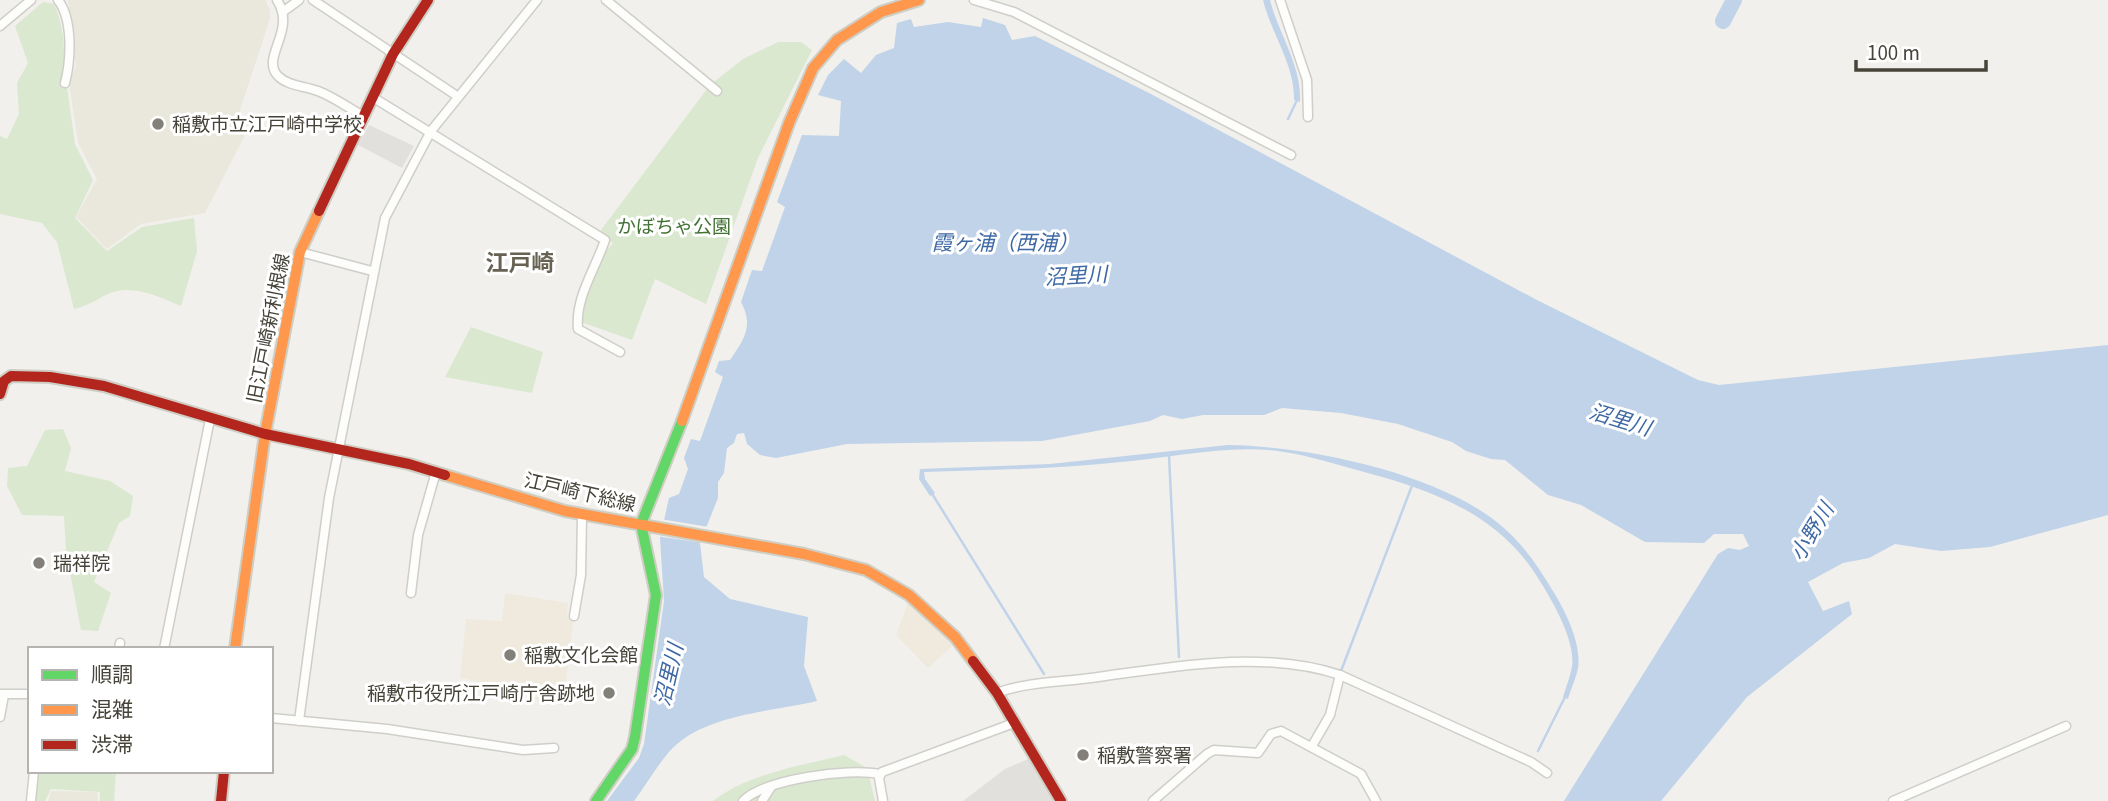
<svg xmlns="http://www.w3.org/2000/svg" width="2108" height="801" font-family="'Source Sans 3','Noto Sans JP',sans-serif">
<rect width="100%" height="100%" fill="#f1f0ec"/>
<!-- commercial -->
<g fill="#efeadd">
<polygon points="505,593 568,603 567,616 574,617 563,705 536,700 537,693 460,678 466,619 502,621"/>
<polygon points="908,602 925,615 953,645 928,668 896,635"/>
</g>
<!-- industrial -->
<g fill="#e2e0dc">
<polygon points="369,125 414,146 402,168 358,145"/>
<polygon points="1028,759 1053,801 963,801 1005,769"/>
</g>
<!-- education -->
<g fill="#eae8dc">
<polygon points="68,0 265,0 270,10 270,19 240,110 244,137 205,213 141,224 107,249 76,217 97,179 78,143 69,83 76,66"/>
<polygon points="51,791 97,792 98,801 48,801"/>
</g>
<!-- green -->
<g fill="#dae8cf">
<path d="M43,2l11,2c11,24 12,54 8,80l5,3 8,57 18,36 -18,38 32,33 35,-24 52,-9 3,33 -16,55c-21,-9 -48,-22 -71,-13 -13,6 -22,13 -36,16l-17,-67 -15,-19 -42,-9v-78l7,3 12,-25 -2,-31 11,-20 -13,-37z"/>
<polygon points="778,42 801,42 812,50 758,158 706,304 655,279 632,340 578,321 593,267 613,243 598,234 710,85 743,59"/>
<polygon points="471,327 543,352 532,393 445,377"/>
<polygon points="63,429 71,448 65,471 110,481 133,496 130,516 119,523 94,582 111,593 98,631 81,630 66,551 64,516 22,515 7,486 8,468 27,466 45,430"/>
<path d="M844,755l23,13 8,33h-162c37,-28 87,-35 131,-46z"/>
<polygon points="37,771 116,771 114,801 100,801 100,792 51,789 45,801 32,801"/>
</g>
<!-- water -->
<g fill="#c1d3e9">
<path d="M1263,0h7c9,35 32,66 30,102l-6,-2c1,-35 -23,-67 -31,-100z"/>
<path d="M983,18l22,7 7,15 23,-4 114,57 388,207 161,80 21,5 389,-40v170l-118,32 -49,4 -46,-7 -26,14 -26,5 -35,19 15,29 26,-10 3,13 -105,83 -86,104h-97l154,-247 10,-6 12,2 9,-4 -6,-12h-29l-10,9 -59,-1 -64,-37 -33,-10 -43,-35 -14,-1 -25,-8 -14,-9 -54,-18 -57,-11 -59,-5 -18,7h-61l-21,4 -19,-4 -13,6 -108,20 -195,3 -71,14 -16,-3 -13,-11 -3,-11 -7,1 -3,9 -7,5 -3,25 -6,9v16l-18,45 4,34 26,22 78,18 -4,49 13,35c-46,11 -115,13 -148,51 -13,15 -23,33 -35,49h-27l32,-43 5,-14 20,-143 -4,-63 9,-40 10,-4 9,-25 -4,-11 7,-19 9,2 23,-64 -8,-5 4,-11 11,-1c14,-21 24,-34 11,-58l11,-32 10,1 23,-64 -8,-5 25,-67 37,1 2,-35 -23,-6 10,-20 16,-16 17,14 15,-18 18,-7 3,-25 14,-4 3,8 34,-5 33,5z"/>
<path d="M1228,445c80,1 217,29 277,84 19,17 33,37 46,59 13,20 31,55 27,80 -2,10 -7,21 -10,31l-5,-2c3,-10 7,-20 9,-30 4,-26 -20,-67 -34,-89 -41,-66 -109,-89 -181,-108 -29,-8 -58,-17 -88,-20 -49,-4 -100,8 -148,12 -66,7 -131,8 -197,10l1,7 10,14 -5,3 -11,-17 1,-10 130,-5z"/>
</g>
<!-- pier -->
<polygon fill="#f1f0ec" points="660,519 709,527 704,543 656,536"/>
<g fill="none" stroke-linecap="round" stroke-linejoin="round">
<!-- stream -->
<g stroke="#c1d3e9" stroke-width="2.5">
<polyline points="1288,119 1297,100"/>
<polyline points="1169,456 1179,657"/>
<polyline points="931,492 1044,674"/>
<polyline points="1341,671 1413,483"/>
<polyline points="1538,751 1566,695"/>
</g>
<!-- river -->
<polyline stroke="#c1d3e9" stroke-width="16" points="1723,21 1734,0"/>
<defs>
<g id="street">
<path d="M58,0c15,19 13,60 7,83"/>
<path d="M277,0c20,31 -17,57 1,76 10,10 27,10 40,15 16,6 32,18 47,26"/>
<polyline points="313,0 457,96"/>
<polyline points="606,0 717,91"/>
<polyline points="974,0 1014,12 1291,155"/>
<polyline points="1280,0 1307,80 1308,117"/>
<polyline points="284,11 299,0"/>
<polyline points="0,26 31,0"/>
<path d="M374,98l231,142c-10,30 -30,57 -27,89l42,23"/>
<polyline points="300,252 372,271"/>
<polyline points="411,593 418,535 436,472"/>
<polyline points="574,616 581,575 582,515"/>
<polyline points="119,649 120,643"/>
<polyline points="164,649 210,419"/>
<path d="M997,693c29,-11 64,-11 94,-15 81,-11 170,-29 249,-3l191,87 16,11"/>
<polyline points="0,694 30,694"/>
<polyline points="0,717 4,695"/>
<polyline points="271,718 387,729 523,750 554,748"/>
<polyline points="299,721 329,498 385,218 431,131 537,0"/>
<polyline points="1312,746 1330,715 1340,675"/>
<polyline points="31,801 34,771"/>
<path d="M743,801c21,-22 106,-33 136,-27"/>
<polyline points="762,801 771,787"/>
<polyline points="883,801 879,778 882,772 1014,723"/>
<polyline points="1153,801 1207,754 1214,750 1258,753 1271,734 1281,731 1361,774 1376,801"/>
<polyline points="1893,801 2066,726"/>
</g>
<polyline id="fast" points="596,801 632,749 635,737 656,595 641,524 682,421"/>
<g id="slow">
<polyline points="682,421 789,123 813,68 837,40 881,12 919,0"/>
<polyline points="445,475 565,511 804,554 866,570 909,595 955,637 973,661"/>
<polyline points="235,649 265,434 300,252 319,211"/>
</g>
<g id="jam">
<polyline points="319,211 393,54 428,0"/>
<polyline points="0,394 4,381 11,376 50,377 104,386 265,434 409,464 445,475"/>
<polyline points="973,661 997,693 1061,801"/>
<polyline points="221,801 224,771"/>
</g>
</defs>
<!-- street casing -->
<use href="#street" stroke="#cfcec9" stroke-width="11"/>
<!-- fast casing -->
<use href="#fast" stroke="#cfcec4" stroke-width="14"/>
<!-- slow casing -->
<use href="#slow" stroke="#cfcec4" stroke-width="14"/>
<!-- jam casing -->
<use href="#jam" stroke="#cfcec4" stroke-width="14"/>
<!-- street -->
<use href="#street" stroke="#fdfdfc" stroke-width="8"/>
<!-- fast -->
<use href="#fast" stroke="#63d668" stroke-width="10"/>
<!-- slow -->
<use href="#slow" stroke="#ff974d" stroke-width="10"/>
<!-- jam -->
<use href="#jam" stroke="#b3261e" stroke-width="10"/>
</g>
<!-- markers -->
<g fill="#828078" stroke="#fff" stroke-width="2.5">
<circle cx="158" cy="124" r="7"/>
<circle cx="39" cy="563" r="7"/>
<circle cx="510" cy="655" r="7"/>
<circle cx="609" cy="693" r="7"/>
<circle cx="1083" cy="755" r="7"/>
</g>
<g text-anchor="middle" stroke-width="6" stroke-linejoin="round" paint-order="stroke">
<!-- poi labels -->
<g font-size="19" fill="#464339" stroke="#fff" text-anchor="start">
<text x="172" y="131">稲敷市立江戸崎中学校</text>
<text x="53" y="570">瑞祥院</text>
<text x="524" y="662">稲敷文化会館</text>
<text x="595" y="700" text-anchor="end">稲敷市役所江戸崎庁舎跡地</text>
<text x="1097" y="762">稲敷警察署</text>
</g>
<!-- park labels -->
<g font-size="19" fill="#407132" stroke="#fff">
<text x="674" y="233">かぼちゃ公園</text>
</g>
<!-- street labels -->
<g font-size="19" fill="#464339" stroke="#fff">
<text transform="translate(268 328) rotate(-79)" y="7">旧江戸崎新利根線</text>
<text transform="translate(580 492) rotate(13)" y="7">江戸崎下総線</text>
</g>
<!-- water labels -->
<g font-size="21" font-style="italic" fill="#3e69a5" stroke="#fff">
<text x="1005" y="250">霞ヶ浦（西浦）</text>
<text transform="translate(1076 276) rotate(-3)" y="7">沼里川</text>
<text transform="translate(1620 420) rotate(17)" y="7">沼里川</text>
<text transform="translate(1812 532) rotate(-59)" y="7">小野川</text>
<text transform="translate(669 675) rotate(-77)" y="7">沼里川</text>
</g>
<!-- quarter labels -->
<g font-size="23" font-weight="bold" fill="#676251" stroke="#fff">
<text x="520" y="271">江戸崎</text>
</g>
</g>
<!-- legend -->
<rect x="28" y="647" width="245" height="126" fill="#ffffff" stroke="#b5b4b0" stroke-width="2"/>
<rect x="42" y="670" width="35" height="10" fill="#63d668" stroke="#b5b4b0" stroke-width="2"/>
<text x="91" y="682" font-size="21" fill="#464339">順調</text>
<rect x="42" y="705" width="35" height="10" fill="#ff974d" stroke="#b5b4b0" stroke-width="2"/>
<text x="91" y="717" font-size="21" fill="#464339">混雑</text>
<rect x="42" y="740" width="35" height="10" fill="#b3261e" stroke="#b5b4b0" stroke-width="2"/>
<text x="91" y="752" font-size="21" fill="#464339">渋滞</text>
<!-- scale -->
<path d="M1856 60v10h130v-10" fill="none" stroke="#464339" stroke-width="3.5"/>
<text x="1867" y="60" font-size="21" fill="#464339" stroke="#ffffff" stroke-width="5" paint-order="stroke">100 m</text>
</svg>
